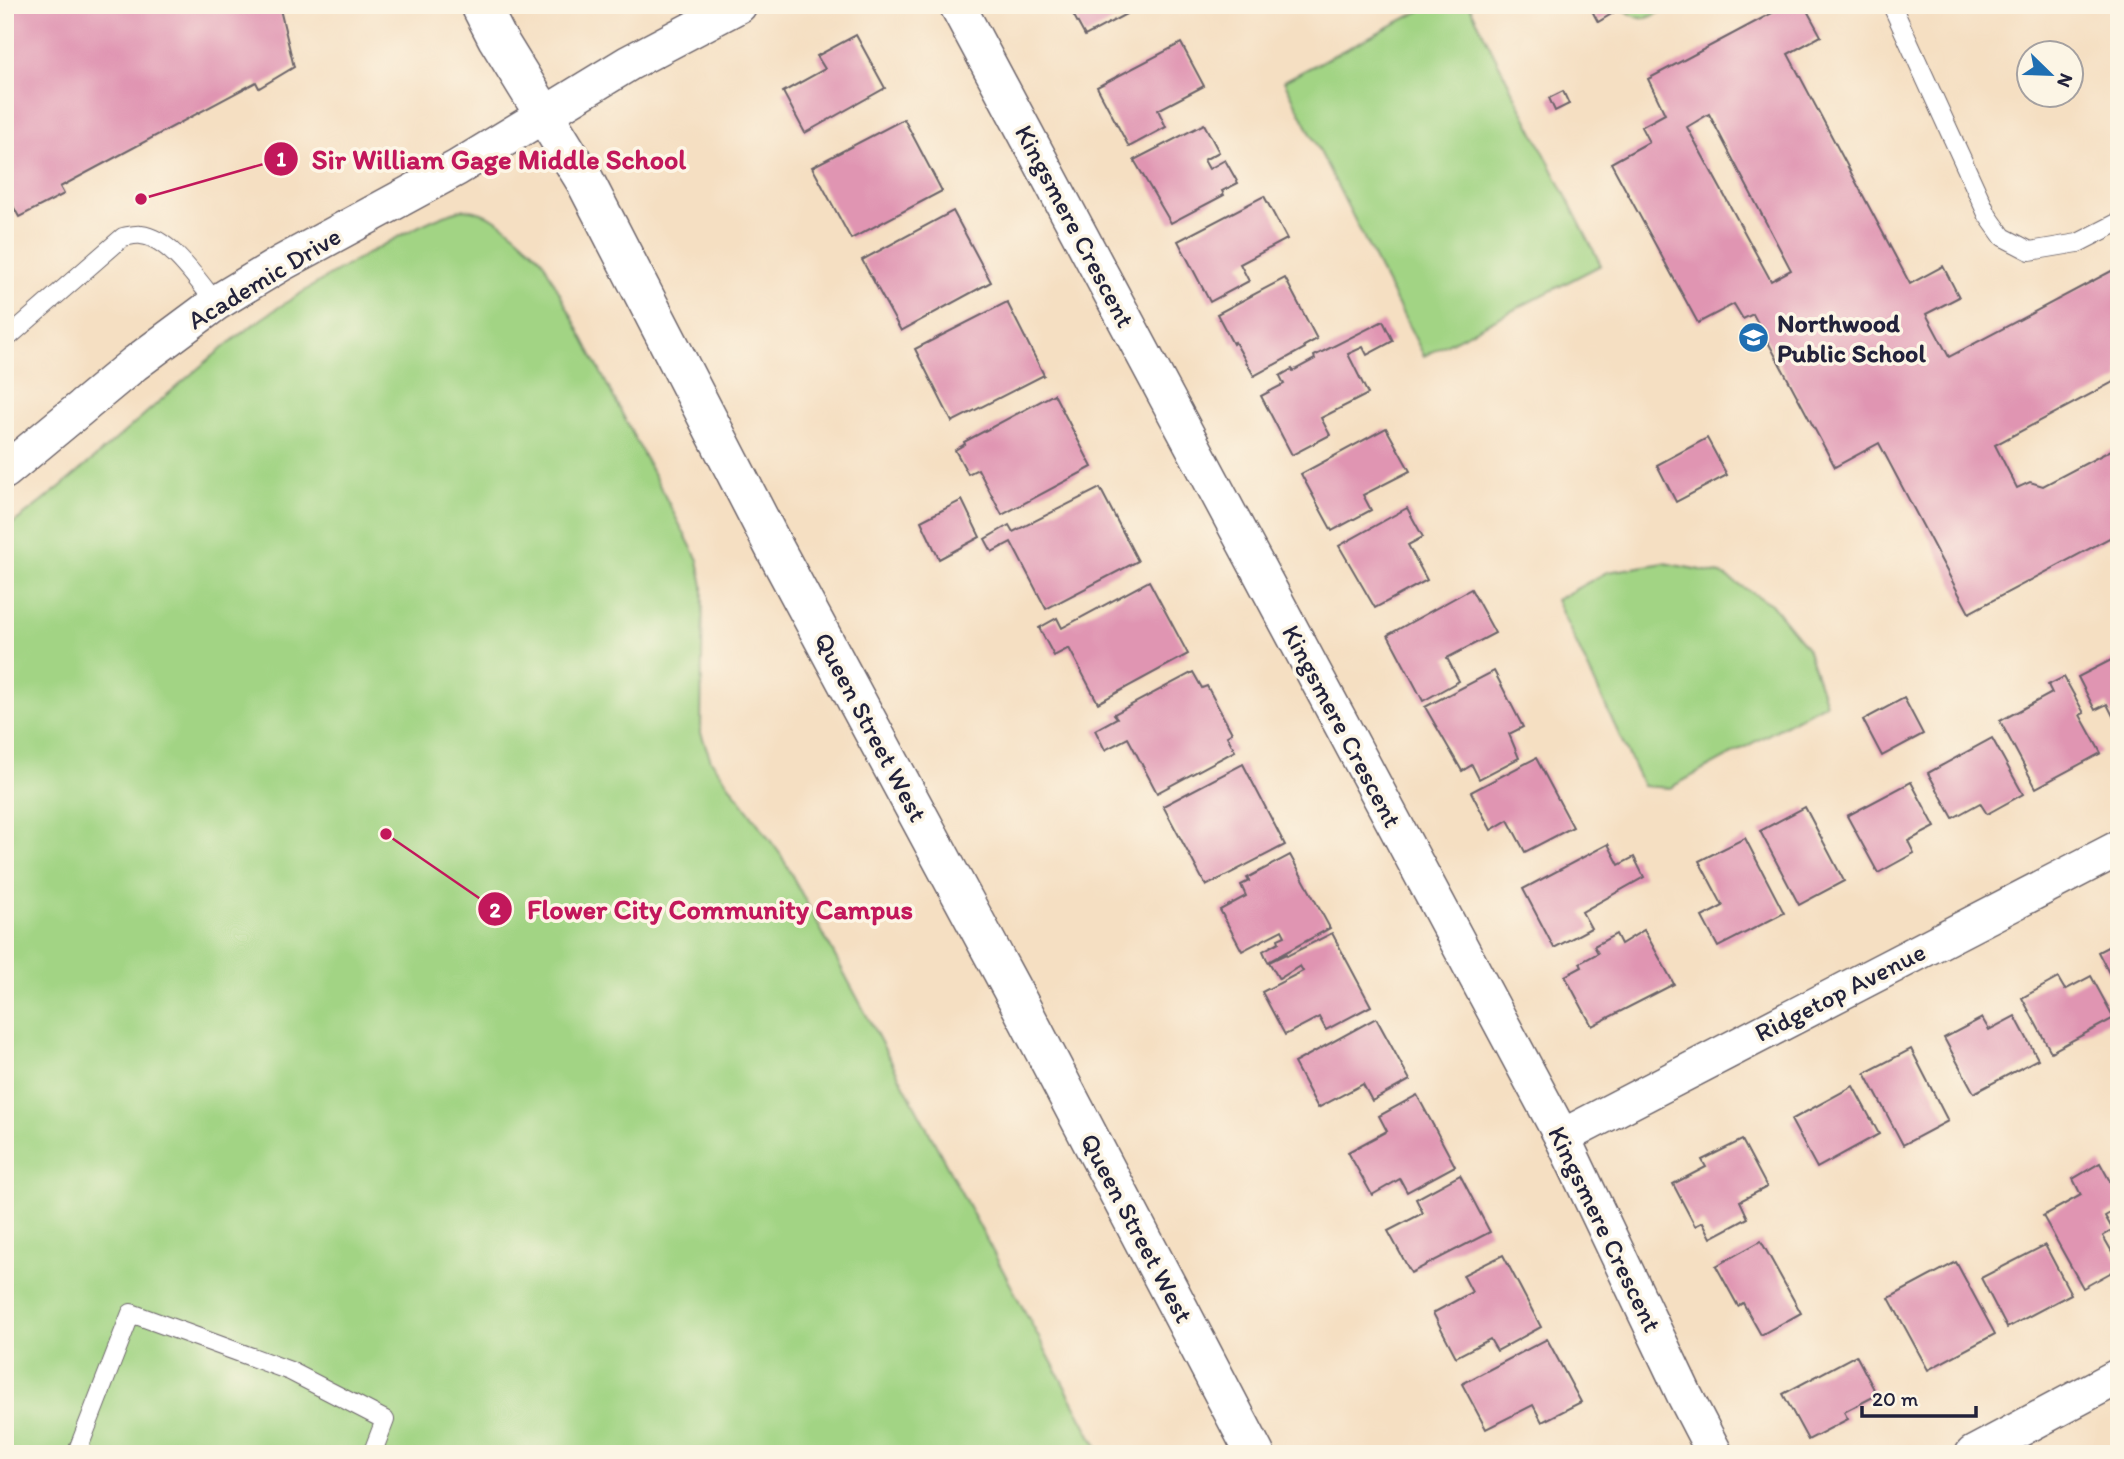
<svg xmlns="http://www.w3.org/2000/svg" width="2124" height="1459" font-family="Itim,sans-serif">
<rect width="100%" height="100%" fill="#fcf5e5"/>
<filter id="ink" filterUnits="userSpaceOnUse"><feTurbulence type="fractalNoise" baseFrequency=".0143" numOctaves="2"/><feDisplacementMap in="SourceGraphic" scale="14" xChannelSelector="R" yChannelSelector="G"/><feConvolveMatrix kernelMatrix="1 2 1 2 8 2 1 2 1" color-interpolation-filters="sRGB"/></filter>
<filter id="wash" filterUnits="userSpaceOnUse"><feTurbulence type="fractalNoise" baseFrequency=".00686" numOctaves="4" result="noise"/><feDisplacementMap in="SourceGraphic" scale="28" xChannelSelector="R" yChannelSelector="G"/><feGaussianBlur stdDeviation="1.57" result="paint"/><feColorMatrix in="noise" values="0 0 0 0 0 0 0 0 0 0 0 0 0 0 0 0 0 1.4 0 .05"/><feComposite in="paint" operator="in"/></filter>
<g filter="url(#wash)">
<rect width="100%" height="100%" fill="#f5dfc2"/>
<!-- green -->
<g fill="#a2d484" stroke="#627b60" stroke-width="2">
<polygon points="1431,5 1469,5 1601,265 1424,356 1284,81"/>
<path d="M1619,5h54c-27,13 -29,22 -54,0z"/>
<path d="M463,209c31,1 58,30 79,50l156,301 5,26 -2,147 10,27 70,95 320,599h-1096v-925c82,-58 153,-131 233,-193 42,-32 88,-59 134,-85 30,-16 58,-33 91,-42z"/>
<polygon points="1664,563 1721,574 1771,604 1807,648 1826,703 1670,788 1643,786 1556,600 1607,572"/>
</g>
<g id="blocks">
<!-- building -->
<g fill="#e095b2" fill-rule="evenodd">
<polygon points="5,5 279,5 294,67 259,88 256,82 60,187 64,194 19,217 5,191"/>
<polygon points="1068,5 1124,5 1128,13 1085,36"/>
<polygon points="1592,5 1609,5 1613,13 1598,22 1590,7"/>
<path d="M1787,5h17l17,31 -33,18 122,230 33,-18 16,31 -33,17 23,43 170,-90v112l-124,66 22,43 13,-6 13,4 76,-40v87l-150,80 -90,-170 -44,24 -82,-153 -10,5 -9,-15 -36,19 -87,-160 38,-21 -8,-15 24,-13 -17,-35zM1709,114l82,156 -20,11 -84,-154z"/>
<polygon points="856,35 885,88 805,133 783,92 825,69 817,56"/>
<polygon points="1181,43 1204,86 1158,110 1166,127 1129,147 1097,87"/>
<polygon points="1563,91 1569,104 1555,111 1549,98"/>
<polygon points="904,119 942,191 851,239 812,167"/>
<polygon points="1204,124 1219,152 1204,160 1209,169 1225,160 1238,183 1222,191 1224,195 1171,223 1134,160"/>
<polygon points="1264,196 1287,239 1240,264 1249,281 1210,302 1178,241"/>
<polygon points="953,211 991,282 901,331 862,260"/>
<polygon points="1285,278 1317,339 1304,346 1305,348 1254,376 1235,342 1233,344 1217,314"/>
<polygon points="1007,302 1044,375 952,422 915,349"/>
<polygon points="1383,321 1393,341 1367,355 1363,347 1348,354 1368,394 1321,418 1330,435 1292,455 1261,396 1284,384 1280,376 1292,369 1293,371 1315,359 1314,356"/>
<polygon points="1054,394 1092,467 1002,515 978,469 968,474 955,450 965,444 964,442"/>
<polygon points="1386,428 1410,471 1363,495 1371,510 1332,531 1301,474"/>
<polygon points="1707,438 1727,475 1676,502 1657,465"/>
<polygon points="1100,488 1138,561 1046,609 1011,542 992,552 985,539 1009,525 1013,532"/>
<polygon points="962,500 980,537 939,559 921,521"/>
<polygon points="1407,508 1423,537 1408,545 1427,580 1375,608 1339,546"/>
<polygon points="1149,581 1188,654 1098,703 1069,648 1054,656 1039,628 1057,618 1062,628"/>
<polygon points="1471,589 1495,633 1447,658 1459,681 1423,701 1388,635"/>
<polygon points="2119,656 2119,728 2107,704 2095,710 2078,677"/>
<polygon points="1494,671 1523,727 1509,734 1519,758 1479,779 1472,765 1462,771 1425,707"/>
<polygon points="1193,672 1202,688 1207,686 1232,733 1227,736 1235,751 1157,793 1128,738 1105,750 1095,730 1117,718 1114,714"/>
<polygon points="2064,677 2084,713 2080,715 2101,753 2036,788 2000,721 2052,693 2048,685"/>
<polygon points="1904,698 1923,734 1882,756 1863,720"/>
<polygon points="1992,738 2023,794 1987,814 1980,803 1953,818 1928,773"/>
<polygon points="1536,758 1573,827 1525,852 1508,820 1491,830 1471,792"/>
<polygon points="1243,764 1285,845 1206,886 1163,806"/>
<polygon points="1911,782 1935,827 1908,841 1914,853 1878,873 1847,816"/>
<polygon points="1805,807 1844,881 1799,905 1760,831"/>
<polygon points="1745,838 1784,913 1718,947 1702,917 1723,906 1699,861"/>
<polygon points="1608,844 1619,865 1634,857 1644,877 1582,912 1591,928 1554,948 1523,889"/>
<polygon points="1290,855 1330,928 1268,962 1263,951 1279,942 1278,939 1285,936 1282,930 1242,951 1220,910 1246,896 1241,885 1249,881 1247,878"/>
<polygon points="1644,930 1674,984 1592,1026 1565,976 1582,967 1580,963 1598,953 1594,946 1616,934 1621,944"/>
<polygon points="1332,933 1371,1006 1326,1030 1319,1017 1285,1035 1262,992 1303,971 1300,966 1279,979 1269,962 1286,954 1287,956"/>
<polygon points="2119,941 2119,992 2098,952"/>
<polygon points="2091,976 2114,1018 2051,1052 2022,998 2058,978 2065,990"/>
<polygon points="2015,1016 2038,1059 1974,1093 1944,1038 1982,1018 1989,1030"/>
<polygon points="1376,1018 1410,1080 1372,1101 1363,1084 1318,1108 1294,1063"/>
<polygon points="1911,1049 1948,1121 1903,1145 1865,1073"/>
<polygon points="1853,1086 1879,1134 1817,1168 1791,1120"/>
<polygon points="1417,1095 1455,1166 1407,1192 1400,1179 1372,1195 1348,1152 1387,1131 1379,1116"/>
<polygon points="1742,1140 1767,1187 1740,1201 1748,1218 1711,1238 1703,1222 1695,1226 1673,1184 1706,1167 1702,1160"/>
<polygon points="2100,1163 2119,1198 2119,1208 2105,1216 2113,1230 2103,1236 2119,1264 2119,1268 2083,1288 2043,1216 2081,1195 2073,1179"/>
<polygon points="1460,1175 1490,1232 1411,1273 1388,1231 1423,1213 1416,1199"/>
<polygon points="1761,1241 1801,1313 1761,1335 1743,1303 1738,1306 1716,1266"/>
<polygon points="2045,1245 2071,1294 2007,1328 1981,1278"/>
<polygon points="1503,1255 1541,1327 1497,1351 1490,1339 1456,1357 1433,1313 1472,1292 1463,1275"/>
<polygon points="1956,1262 1995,1334 1928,1370 1889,1298"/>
<polygon points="1547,1339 1581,1402 1542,1422 1533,1405 1486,1429 1462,1384"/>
<polygon points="1856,1355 1877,1395 1844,1412 1848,1419 1808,1440 1783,1394"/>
</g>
</g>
</g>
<g filter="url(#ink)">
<use href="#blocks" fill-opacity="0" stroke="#6c646a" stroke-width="2"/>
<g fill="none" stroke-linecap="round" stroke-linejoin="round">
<defs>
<g id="lane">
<polyline points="1894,5 1893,8 1988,216 2003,237 2030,251 2078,243 2119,222"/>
<path d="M5,340l118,-103c6,-1 13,-3 18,-2 29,3 57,46 75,68"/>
<polyline points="81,1454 79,1447 131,1313 290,1371 385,1420 372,1454"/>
</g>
<g id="street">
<polyline points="957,5 1562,1137 1685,1396 1715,1454"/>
<polyline points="5,471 134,364 216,303 282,263 457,168 629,63 739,5"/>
<polyline points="1562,1137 2119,848"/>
<polyline points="1973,1454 2119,1376"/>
</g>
<polyline id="secondary" points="480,5 497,38 585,181 775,549 1017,999 1255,1454"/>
</defs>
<!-- lane casing -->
<use href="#lane" stroke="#6c646a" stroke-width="20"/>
<!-- street casing -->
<use href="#street" stroke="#6c646a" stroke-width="38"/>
<!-- secondary casing -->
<use href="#secondary" stroke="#6c646a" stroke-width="41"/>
<!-- lane -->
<use href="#lane" stroke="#fff" stroke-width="18"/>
<!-- street -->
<use href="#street" stroke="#fff" stroke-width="35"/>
<!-- secondary -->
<use href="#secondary" stroke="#fff" stroke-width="38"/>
</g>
</g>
<!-- icons -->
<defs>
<symbol id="school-disc" viewBox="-11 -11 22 22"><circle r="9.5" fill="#1f6fb2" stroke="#fcf5e5"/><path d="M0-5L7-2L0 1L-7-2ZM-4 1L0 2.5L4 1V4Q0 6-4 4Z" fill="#fff"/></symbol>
</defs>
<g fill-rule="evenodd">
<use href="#school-disc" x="1736" y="320" width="35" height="35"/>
</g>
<g text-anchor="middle" stroke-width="7" stroke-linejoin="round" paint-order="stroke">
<!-- street labels -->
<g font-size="26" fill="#22223b" stroke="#fcf5e5">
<text transform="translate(1075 226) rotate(62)" y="9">Kingsmere Crescent</text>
<text transform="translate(264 278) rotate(-31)" y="9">Academic Drive</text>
<text transform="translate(1342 726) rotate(62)" y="9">Kingsmere Crescent</text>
<text transform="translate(871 727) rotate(62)" y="9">Queen Street West</text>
<text transform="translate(1840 992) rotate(-27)" y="9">Ridgetop Avenue</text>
<text transform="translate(1137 1228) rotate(62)" y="9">Queen Street West</text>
<text transform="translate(1605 1229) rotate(64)" y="9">Kingsmere Crescent</text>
</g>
<!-- poi labels -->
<g font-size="26" font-weight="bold" fill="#22223b" stroke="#fcf5e5" text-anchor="start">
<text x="1777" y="332">Northwood<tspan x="1777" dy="30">Public School</tspan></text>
</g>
</g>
<!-- callouts -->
<path fill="none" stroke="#c2185b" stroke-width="2.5" d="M141 199L281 159M386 834L495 909"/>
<g fill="#c2185b" stroke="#fcf5e5" stroke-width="2.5">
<circle cx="141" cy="199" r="7"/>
<circle cx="386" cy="834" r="7"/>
<circle cx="281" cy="159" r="18"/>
<circle cx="495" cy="909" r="18"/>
</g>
<g font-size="21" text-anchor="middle" font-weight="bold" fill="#fff">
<text x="281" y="166">1</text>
<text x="495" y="917">2</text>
</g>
<g font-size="28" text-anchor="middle" font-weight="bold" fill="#c2185b" stroke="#fcf5e5" stroke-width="7" stroke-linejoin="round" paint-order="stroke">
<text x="499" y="169">Sir William Gage Middle School</text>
<text x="720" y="919">Flower City Community Campus</text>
</g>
<!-- margin -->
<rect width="2124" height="1459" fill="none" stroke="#fcf5e5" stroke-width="28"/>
<!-- north arrow -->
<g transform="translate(2050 74) rotate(113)"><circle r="33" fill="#fcf5e5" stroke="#a5a1a1" stroke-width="2"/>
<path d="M0-5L12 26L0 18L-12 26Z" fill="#1f6fb2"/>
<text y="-10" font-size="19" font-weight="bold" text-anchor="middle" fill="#22223b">N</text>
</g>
<!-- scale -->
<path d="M1862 1406v10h114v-10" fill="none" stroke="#22223b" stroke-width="3.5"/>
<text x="1872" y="1406" font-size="21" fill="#22223b" stroke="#fcf5e5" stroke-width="5" paint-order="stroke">20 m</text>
</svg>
